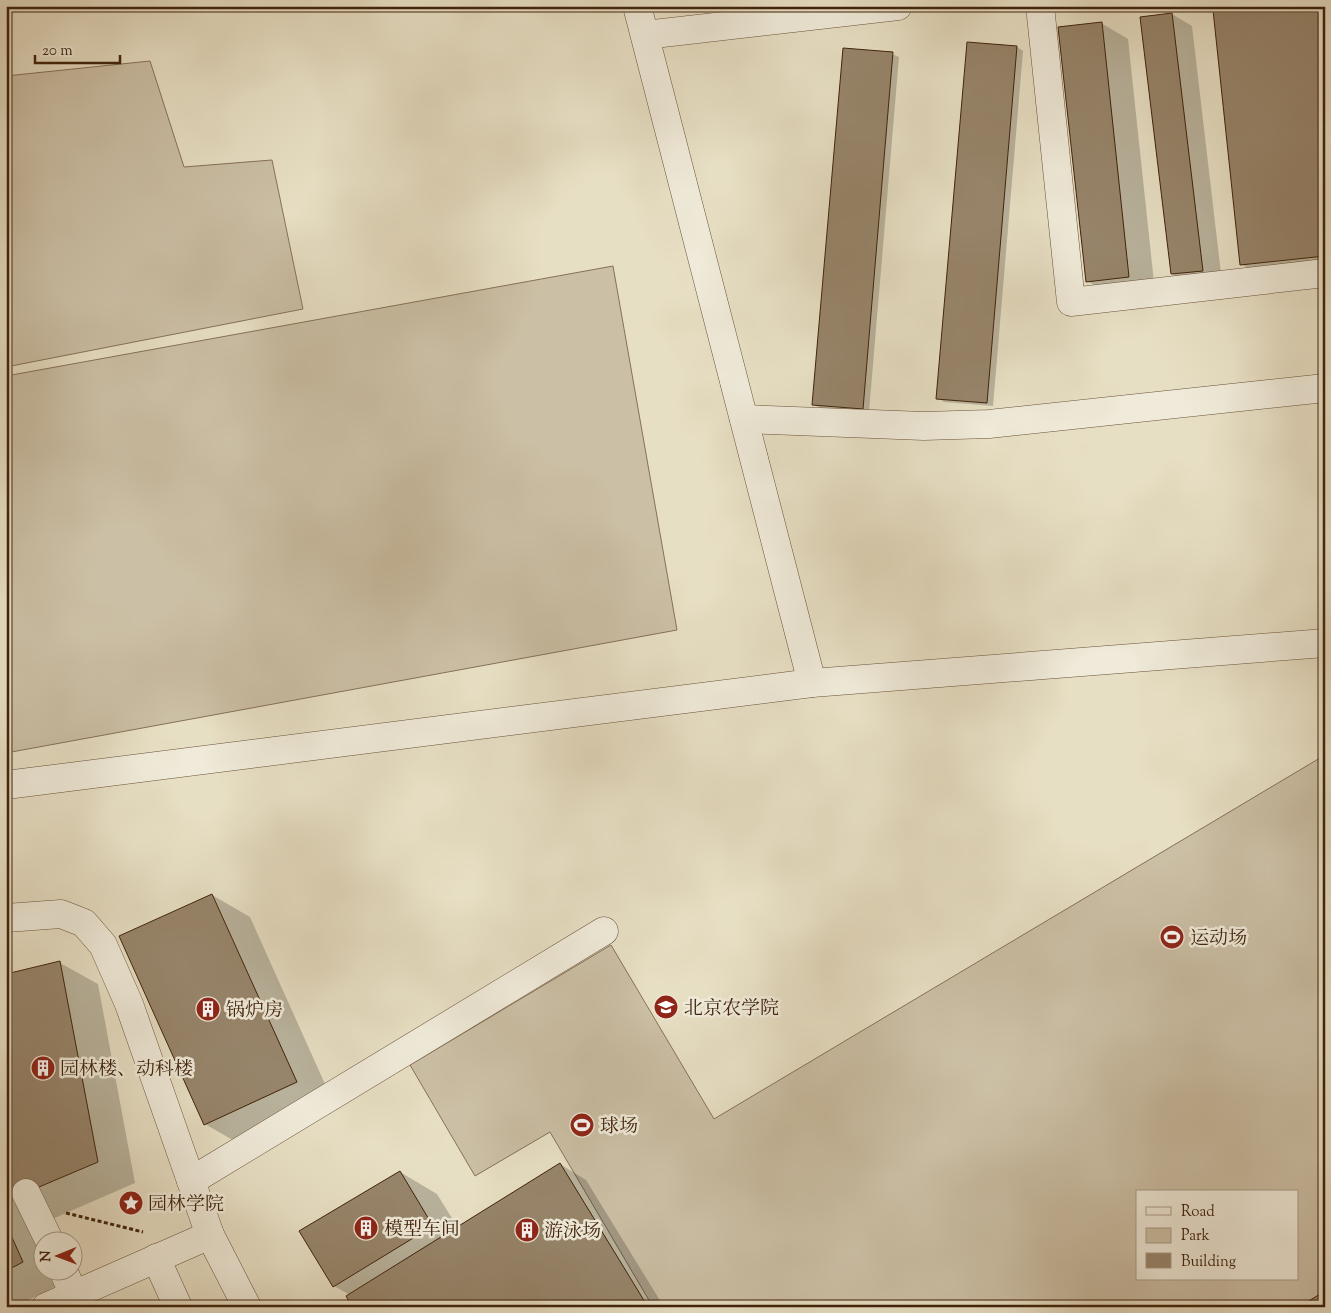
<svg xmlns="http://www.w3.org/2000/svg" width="1331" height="1313" font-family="'Sorts Mill Goudy','Noto Serif SC',serif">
<rect width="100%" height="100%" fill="#e7dfc4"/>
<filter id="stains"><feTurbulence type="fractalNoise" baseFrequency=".004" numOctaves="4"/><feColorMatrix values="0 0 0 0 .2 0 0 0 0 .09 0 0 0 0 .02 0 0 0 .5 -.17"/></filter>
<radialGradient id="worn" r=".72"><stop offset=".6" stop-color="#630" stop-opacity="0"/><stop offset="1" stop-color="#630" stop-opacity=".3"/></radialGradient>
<!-- green -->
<g fill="#cbbfa5" stroke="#867158" fill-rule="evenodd">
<polygon points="150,61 184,167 272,160 303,309 6,367 6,76"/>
<polygon points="613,266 677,630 6,753 6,376"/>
<path d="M1325,755v538l-24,14h-648l-103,-175 -75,44 -65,-111 201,-120 103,174zM1137,1192h160v87h-160z"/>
</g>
<!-- shadow -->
<g fill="#0003">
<polygon points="783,6 783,10 734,11 728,7"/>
<polygon points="1325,6 1325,260 1248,268 1241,264"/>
<polygon points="1172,14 1192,26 1222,282 1192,285 1172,274"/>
<polygon points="1101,23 1128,39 1155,292 1114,297 1087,281"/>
<polygon points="1017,47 1023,51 993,406 944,402 938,398"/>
<polygon points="892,54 899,57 869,412 820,408 813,404"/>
<polygon points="212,895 250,917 334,1104 243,1146 205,1124"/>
<polygon points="60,963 98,984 135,1183 34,1227 42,1245 42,1270 54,1270 60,1284 15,1307 6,1307 6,975"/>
<polygon points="560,1164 586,1180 664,1307 354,1307 350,1295 334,1286 400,1172 437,1194 458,1228"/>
</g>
<!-- building -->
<g fill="#97856b" stroke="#40230b">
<polygon points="726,6 777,6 777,7 726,8"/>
<polygon points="1249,6 1325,6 1325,256 1240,265 1213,10"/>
<polygon points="1172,13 1203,271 1171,274 1140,17"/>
<polygon points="1102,22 1129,277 1086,282 1058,27"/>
<polygon points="967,42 1017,46 987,403 936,399"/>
<polygon points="843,48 893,52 863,409 812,405"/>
<polygon points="212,894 297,1082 204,1125 119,936"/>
<polygon points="60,961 98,1162 6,1201 6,974"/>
<polygon points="560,1163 648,1307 352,1307 346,1296"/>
<polygon points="400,1171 433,1226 333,1287 299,1231"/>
<polygon points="6,1224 23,1262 6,1271"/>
<polygon points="1325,1291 1325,1307 1299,1307"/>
</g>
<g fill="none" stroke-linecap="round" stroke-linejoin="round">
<defs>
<g id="minor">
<polyline points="637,6 812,683"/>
<polyline points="1040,6 1071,302 1325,273"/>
<polyline points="645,35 898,6"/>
<polyline points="744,419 924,426 989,424 1325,388"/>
<polyline points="6,785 812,683 1325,643"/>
<polyline points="6,918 61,914 84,923 103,945 129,1004 210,1235 247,1307"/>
<polyline points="191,1181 604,931"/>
<polyline points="26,1193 49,1240"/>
<polyline points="156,1258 178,1307"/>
<polyline points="63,1270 74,1295"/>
<polyline points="46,1307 210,1235"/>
</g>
</defs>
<!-- minor casing -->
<use href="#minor" stroke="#6a5239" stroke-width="29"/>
<!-- path -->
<polyline stroke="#40230b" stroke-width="3" stroke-dasharray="4 2.5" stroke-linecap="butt" points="66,1213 143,1232"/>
<!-- minor -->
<use href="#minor" stroke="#efead9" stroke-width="28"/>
</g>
<!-- icons -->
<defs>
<symbol id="stadium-disc" viewBox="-11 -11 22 22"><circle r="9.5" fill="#8f2418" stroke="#efead9"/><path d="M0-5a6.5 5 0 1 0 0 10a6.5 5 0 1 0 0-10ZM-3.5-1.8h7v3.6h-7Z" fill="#fff"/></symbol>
<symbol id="university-disc" viewBox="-11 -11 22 22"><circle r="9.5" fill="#8f2418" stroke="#efead9"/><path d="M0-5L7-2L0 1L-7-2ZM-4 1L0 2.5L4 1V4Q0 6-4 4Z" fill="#fff"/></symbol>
<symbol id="building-disc" viewBox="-11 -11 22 22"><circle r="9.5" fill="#8f2418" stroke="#efead9"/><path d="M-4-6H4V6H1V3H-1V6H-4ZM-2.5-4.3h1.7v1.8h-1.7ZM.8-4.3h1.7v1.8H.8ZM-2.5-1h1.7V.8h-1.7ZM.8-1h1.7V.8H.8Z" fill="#fff"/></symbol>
<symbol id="sight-disc" viewBox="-11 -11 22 22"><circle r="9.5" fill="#8f2418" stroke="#efead9"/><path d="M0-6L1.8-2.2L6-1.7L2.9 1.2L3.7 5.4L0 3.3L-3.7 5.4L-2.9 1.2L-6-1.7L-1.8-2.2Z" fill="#fff"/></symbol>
</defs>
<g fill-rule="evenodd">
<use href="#stadium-disc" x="1158" y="923" width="28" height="28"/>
<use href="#university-disc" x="652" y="993" width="28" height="28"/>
<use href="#building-disc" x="194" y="995" width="28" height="28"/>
<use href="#building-disc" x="29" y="1054" width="28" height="28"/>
<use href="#stadium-disc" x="568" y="1111" width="28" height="28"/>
<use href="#sight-disc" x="117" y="1189" width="28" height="28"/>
<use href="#building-disc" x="352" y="1214" width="28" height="28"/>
<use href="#building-disc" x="513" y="1216" width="28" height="28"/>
</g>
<g text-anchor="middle" stroke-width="5" stroke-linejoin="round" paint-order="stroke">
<!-- poi labels -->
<g font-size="19" fill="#40230b" stroke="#efead9" text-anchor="start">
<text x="1190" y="944">运动场</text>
<text x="684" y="1014">北京农学院</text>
<text x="226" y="1016">锅炉房</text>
<text x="60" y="1075">园林楼、动科楼</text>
<text x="600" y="1132">球场</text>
<text x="148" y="1210">园林学院</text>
<text x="384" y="1235">模型车间</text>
<text x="544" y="1237">游泳场</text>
</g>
</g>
<!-- margin -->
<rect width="1331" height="1313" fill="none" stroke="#e7dfc4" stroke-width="25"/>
<rect x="8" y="8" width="1316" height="1298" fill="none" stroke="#40230b" stroke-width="2.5"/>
<rect x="12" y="12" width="1306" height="1288" fill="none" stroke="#40230b"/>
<!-- legend -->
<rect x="1136" y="1190" width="162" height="90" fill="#efead9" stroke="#a99a87"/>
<rect x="1146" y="1207" width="25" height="8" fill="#efead9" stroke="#a99a87"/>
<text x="1181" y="1216" font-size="15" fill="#40230b">Road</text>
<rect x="1146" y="1228" width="25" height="15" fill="#cbbfa5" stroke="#a99a87"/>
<text x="1181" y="1240" font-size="15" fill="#40230b">Park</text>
<rect x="1146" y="1253" width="25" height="15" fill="#97856b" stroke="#a99a87"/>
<text x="1181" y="1266" font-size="15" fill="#40230b">Building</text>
<!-- north arrow -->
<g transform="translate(58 1256) rotate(269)"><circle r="24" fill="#efead9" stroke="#a99a87"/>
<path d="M0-4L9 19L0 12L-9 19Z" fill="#8f2418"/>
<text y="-8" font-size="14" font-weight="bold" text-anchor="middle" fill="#40230b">N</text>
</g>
<!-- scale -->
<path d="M35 55v8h85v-8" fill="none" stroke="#40230b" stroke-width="2.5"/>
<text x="42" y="55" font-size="15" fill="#40230b" stroke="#efead9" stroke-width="4" paint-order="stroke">20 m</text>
<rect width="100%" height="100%" filter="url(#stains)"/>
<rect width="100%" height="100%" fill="url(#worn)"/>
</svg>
